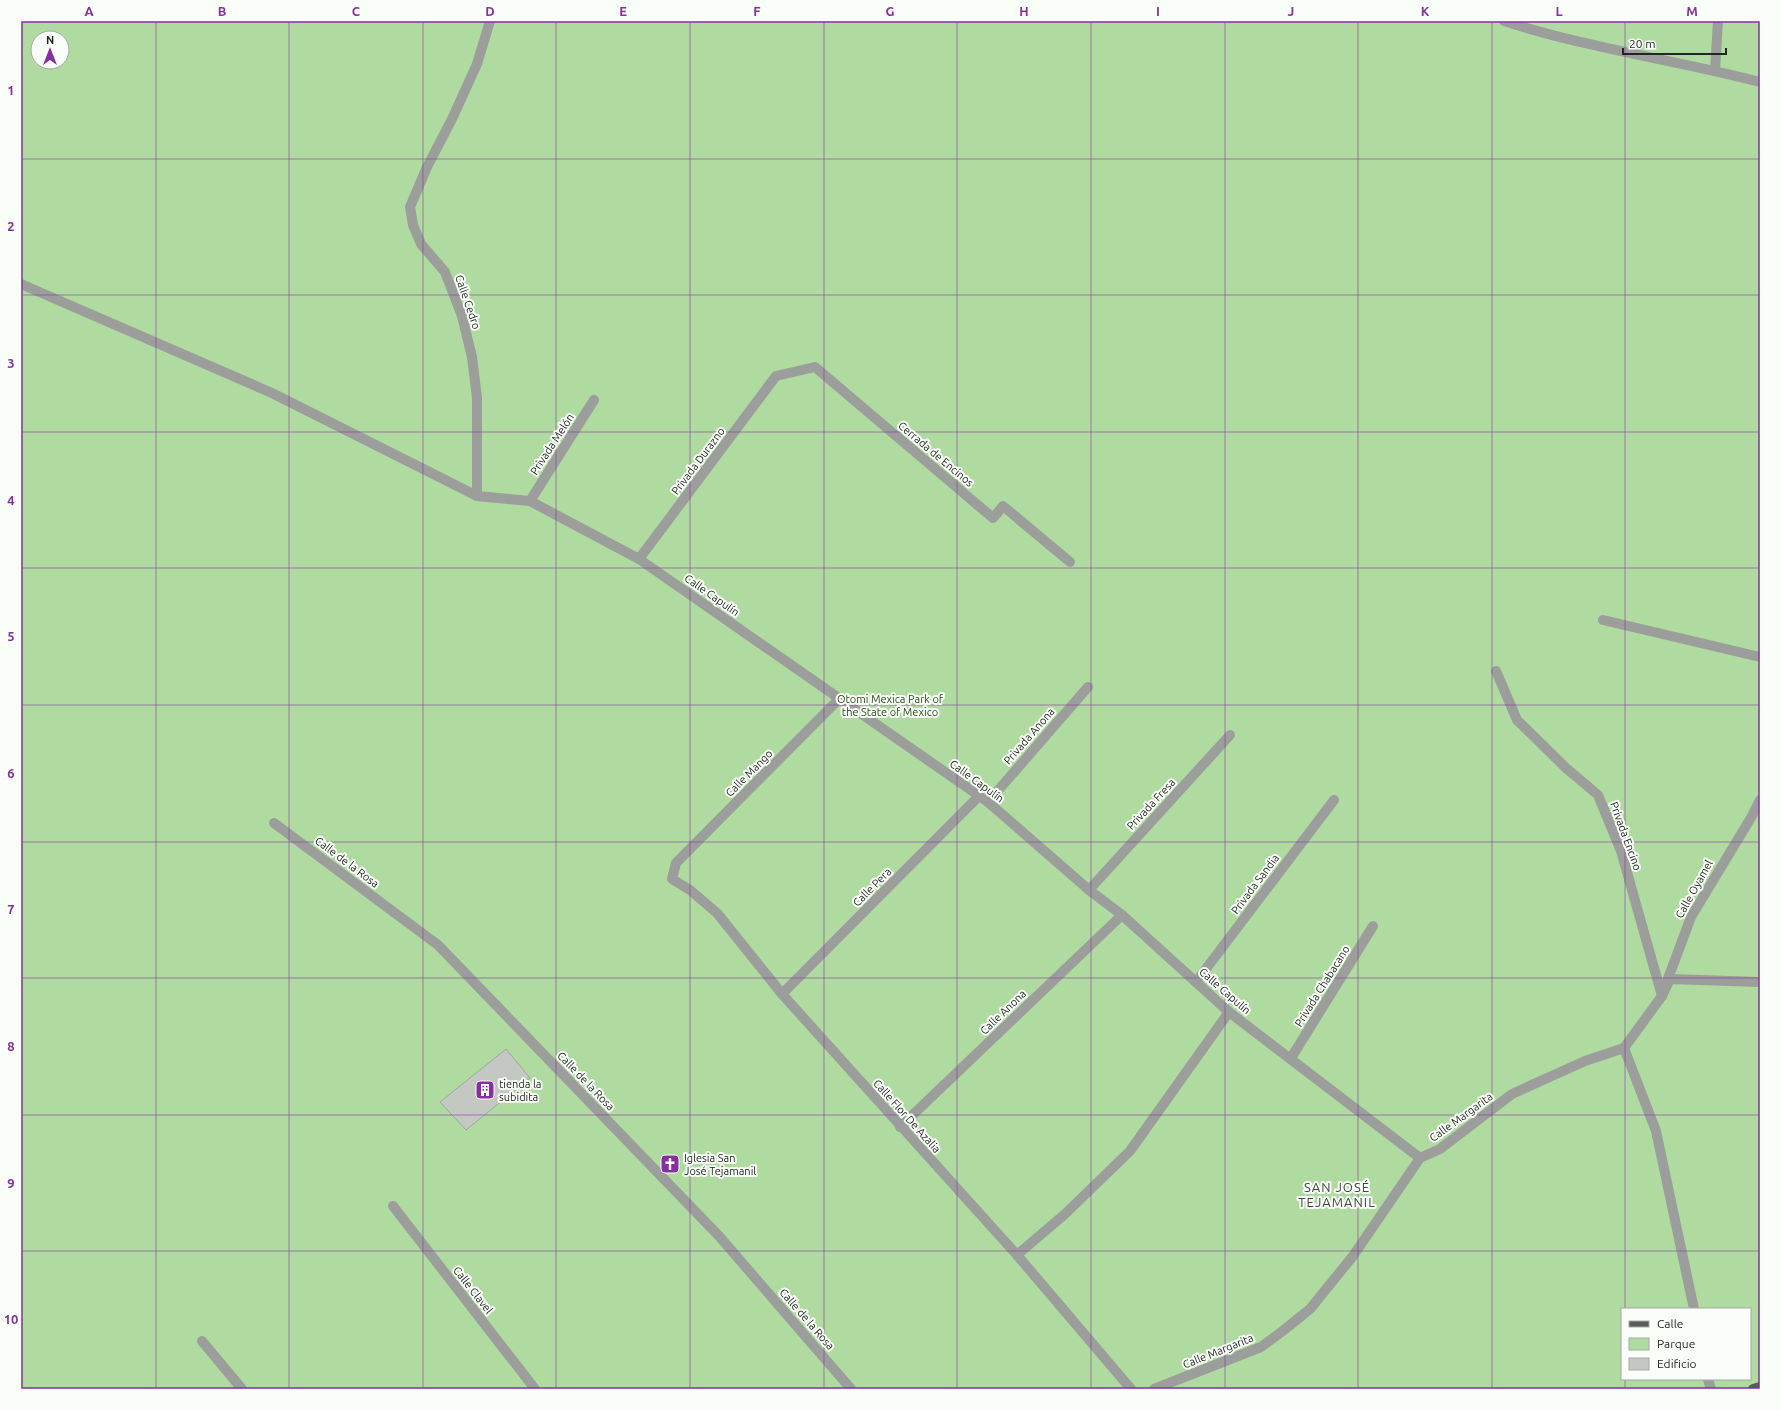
<svg xmlns="http://www.w3.org/2000/svg" width="1781" height="1410" font-family="Ubuntu,sans-serif">
<rect width="100%" height="100%" fill="#edf1ec"/>
<!-- green -->
<path fill="#afdaa0" fill-rule="evenodd" d="M21,21h1739v1368h-1739zM38,38h24v24h-24zM1622,1309h128v70h-128z"/>
<!-- building -->
<polygon fill="#c4c8c3" stroke="#a1a5a0" points="506,1049 530,1078 466,1130 440,1102"/>
<g fill="none" stroke-linecap="round" stroke-linejoin="round">
<!-- minor -->
<g stroke="#9c9e9b" stroke-width="10">
<path d="M1504,21c83,27 171,39 256,61"/>
<polyline points="1715,71 1718,21"/>
<polyline points="21,284 272,393 477,496 530,501 639,559 988,802 1089,890 1122,915 1229,1012 1420,1158"/>
<polyline points="477,496 477,398 472,357 462,316 445,272 421,244 413,225 410,207 427,167 452,119 477,64 490,21"/>
<polyline points="530,501 594,400"/>
<polyline points="639,559 776,376 815,367 993,518 1003,506 1070,562"/>
<polyline points="1603,620 1760,657"/>
<polyline points="1496,671 1517,720 1566,768 1598,795 1621,851 1662,996"/>
<polyline points="839,699 676,863 672,879 690,890 717,913 782,994 1017,1255 1131,1389"/>
<polyline points="988,802 1088,687"/>
<polyline points="274,823 438,945 719,1236 851,1389"/>
<polyline points="1089,890 1230,735"/>
<polyline points="1196,982 1334,800"/>
<polyline points="1666,984 1691,917 1752,816 1760,800"/>
<polyline points="782,994 979,796"/>
<polyline points="1624,1048 1656,1131 1694,1309"/>
<polyline points="1291,1058 1373,926"/>
<polyline points="900,1127 1122,915"/>
<polyline points="393,1206 535,1389"/>
<polyline points="1017,1255 1065,1214 1130,1151 1229,1012"/>
<polyline points="202,1341 242,1389"/>
<polyline points="1708,1379 1711,1389"/>
<polyline points="1154,1389 1261,1347 1284,1330 1310,1309 1353,1256 1420,1158 1440,1149 1512,1094 1585,1061 1624,1048 1662,996 1670,979 1760,982"/>
</g>
<!-- major -->
<polyline stroke="#585b57" stroke-width="10" points="1753,1389 1760,1387"/>
</g>
<!-- grid -->
<path fill="none" stroke="#85309e" stroke-width="1" stroke-opacity="0.55" d="M156,21v1368M289,21v1368M423,21v1368M556,21v1368M690,21v1368M824,21v1368M957,21v1368M1091,21v1368M1225,21v1368M1358,21v1368M1492,21v1368M1625,21v1288M21,159h1739M21,295h1739M21,432h1739M21,568h1739M21,705h1739M21,842h1739M21,978h1739M21,1115h1739M21,1251h1739M1625,1379v10"/>
<!-- icons -->
<defs>
<symbol id="building-square" viewBox="-11 -11 22 22"><rect x="-9" y="-9" width="18" height="18" rx="4" fill="#85309e" stroke="#fafef9"/><path d="M-4-6H4V6H1V3H-1V6H-4ZM-2.5-4.3h1.7v1.8h-1.7ZM.8-4.3h1.7v1.8H.8ZM-2.5-1h1.7V.8h-1.7ZM.8-1h1.7V.8H.8Z" fill="#fff"/></symbol>
<symbol id="church-square" viewBox="-11 -11 22 22"><rect x="-9" y="-9" width="18" height="18" rx="4" fill="#85309e" stroke="#fafef9"/><path d="M-1.2-6h2.4v3.5h3.3v2.4h-3.3V6h-2.4V-.1h-3.3v-2.4h3.3Z" fill="#fff"/></symbol>
</defs>
<g fill-rule="evenodd">
<use href="#building-square" x="474" y="1079" width="22" height="22"/>
<use href="#church-square" x="659" y="1153" width="22" height="22"/>
</g>
<g text-anchor="middle" stroke-width="4" stroke-linejoin="round" paint-order="stroke">
<!-- street labels -->
<g font-size="11" fill="#252624" stroke="#fafef9">
<text transform="translate(468 302) rotate(71)" y="4">Calle Cedro</text>
<text transform="translate(552 444) rotate(-57)" y="4">Privada Melón</text>
<text transform="translate(936 454) rotate(40)" y="4">Cerrada de Encinos</text>
<text transform="translate(698 461) rotate(-53)" y="4">Privada Durazno</text>
<text transform="translate(712 595) rotate(35)" y="4">Calle Capulín</text>
<text transform="translate(1029 736) rotate(-49)" y="4">Privada Anona</text>
<text transform="translate(749 773) rotate(-45)" y="4">Calle Mango</text>
<text transform="translate(977 781) rotate(36)" y="4">Calle Capulín</text>
<text transform="translate(1151 804) rotate(-47)" y="4">Privada Fresa</text>
<text transform="translate(1626 836) rotate(70)" y="4">Privada Encino</text>
<text transform="translate(347 862) rotate(37)" y="4">Calle de la Rosa</text>
<text transform="translate(1255 884) rotate(-53)" y="4">Privada Sandia</text>
<text transform="translate(872 887) rotate(-45)" y="4">Calle Pera</text>
<text transform="translate(1694 889) rotate(-61)" y="4">Calle Oyamel</text>
<text transform="translate(1322 986) rotate(-58)" y="4">Privada Chabacano</text>
<text transform="translate(1225 991) rotate(41)" y="4">Calle Capulín</text>
<text transform="translate(1003 1012) rotate(-44)" y="4">Calle Anona</text>
<text transform="translate(586 1081) rotate(46)" y="4">Calle de la Rosa</text>
<text transform="translate(907 1116) rotate(48)" y="4">Calle Flor De Azalia</text>
<text transform="translate(1461 1117) rotate(-36)" y="4">Calle Margarita</text>
<text transform="translate(473 1290) rotate(52)" y="4">Calle Clavel</text>
<text transform="translate(807 1319) rotate(49)" y="4">Calle de la Rosa</text>
<text transform="translate(1218 1351) rotate(-22)" y="4">Calle Margarita</text>
</g>
<!-- park labels -->
<g font-size="11" fill="#264a16" stroke="#fafef9">
<text x="890" y="703">Otomi Mexica Park of<tspan x="890" dy="13">the State of Mexico</tspan></text>
</g>
<!-- poi labels -->
<g font-size="11" fill="#252624" stroke="#fafef9" text-anchor="start">
<text x="499" y="1088">tienda la<tspan x="499" dy="13">subidita</tspan></text>
<text x="684" y="1162">Iglesia San<tspan x="684" dy="13">José Tejamanil</tspan></text>
</g>
<!-- quarter labels -->
<g font-size="13" letter-spacing="1" fill="#424540" stroke="#fafef9">
<text x="1337" y="1192">SAN JOSÉ<tspan x="1337" dy="15">TEJAMANIL</tspan></text>
</g>
</g>
<!-- border -->
<rect width="1781" height="1410" fill="none" stroke="#fafef9" stroke-width="44"/>
<!-- legend -->
<rect x="1621" y="1308" width="130" height="72" fill="#fafef9" stroke="#a5a8a4"/>
<rect x="1629" y="1321" width="20" height="6" fill="#585b57" stroke="#a5a8a4"/>
<text x="1657" y="1328" font-size="12" fill="#252624">Calle</text>
<rect x="1629" y="1338" width="20" height="12" fill="#afdaa0" stroke="#a5a8a4"/>
<text x="1657" y="1348" font-size="12" fill="#252624">Parque</text>
<rect x="1629" y="1358" width="20" height="12" fill="#c4c8c3" stroke="#a5a8a4"/>
<text x="1657" y="1368" font-size="12" fill="#252624">Edificio</text>
<!-- north arrow -->
<g transform="translate(50 50)"><circle r="19" fill="#fafef9" stroke="#a5a8a4"/>
<path d="M0-3L7 15L0 10L-7 15Z" fill="#85309e"/>
<text y="-6" font-size="11" font-weight="bold" text-anchor="middle" fill="#252624">N</text>
</g>
<!-- scale -->
<path d="M1623 48v6h103v-6" fill="none" stroke="#252624" stroke-width="2"/>
<text x="1629" y="48" font-size="12" fill="#252624" stroke="#fafef9" stroke-width="3" paint-order="stroke">20 m</text>
<rect x="22" y="22" width="1737" height="1366" fill="none" stroke="#85309e" stroke-width="1.5"/>
<g font-size="13" text-anchor="middle" font-weight="bold" fill="#85309e">
<text x="89" y="16">A</text>
<text x="222" y="16">B</text>
<text x="356" y="16">C</text>
<text x="490" y="16">D</text>
<text x="623" y="16">E</text>
<text x="757" y="16">F</text>
<text x="890" y="16">G</text>
<text x="1024" y="16">H</text>
<text x="1158" y="16">I</text>
<text x="1291" y="16">J</text>
<text x="1425" y="16">K</text>
<text x="1559" y="16">L</text>
<text x="1692" y="16">M</text>
<text x="11" y="95">1</text>
<text x="11" y="231">2</text>
<text x="11" y="368">3</text>
<text x="11" y="505">4</text>
<text x="11" y="641">5</text>
<text x="11" y="778">6</text>
<text x="11" y="914">7</text>
<text x="11" y="1051">8</text>
<text x="11" y="1188">9</text>
<text x="11" y="1324">10</text>
</g>
</svg>
